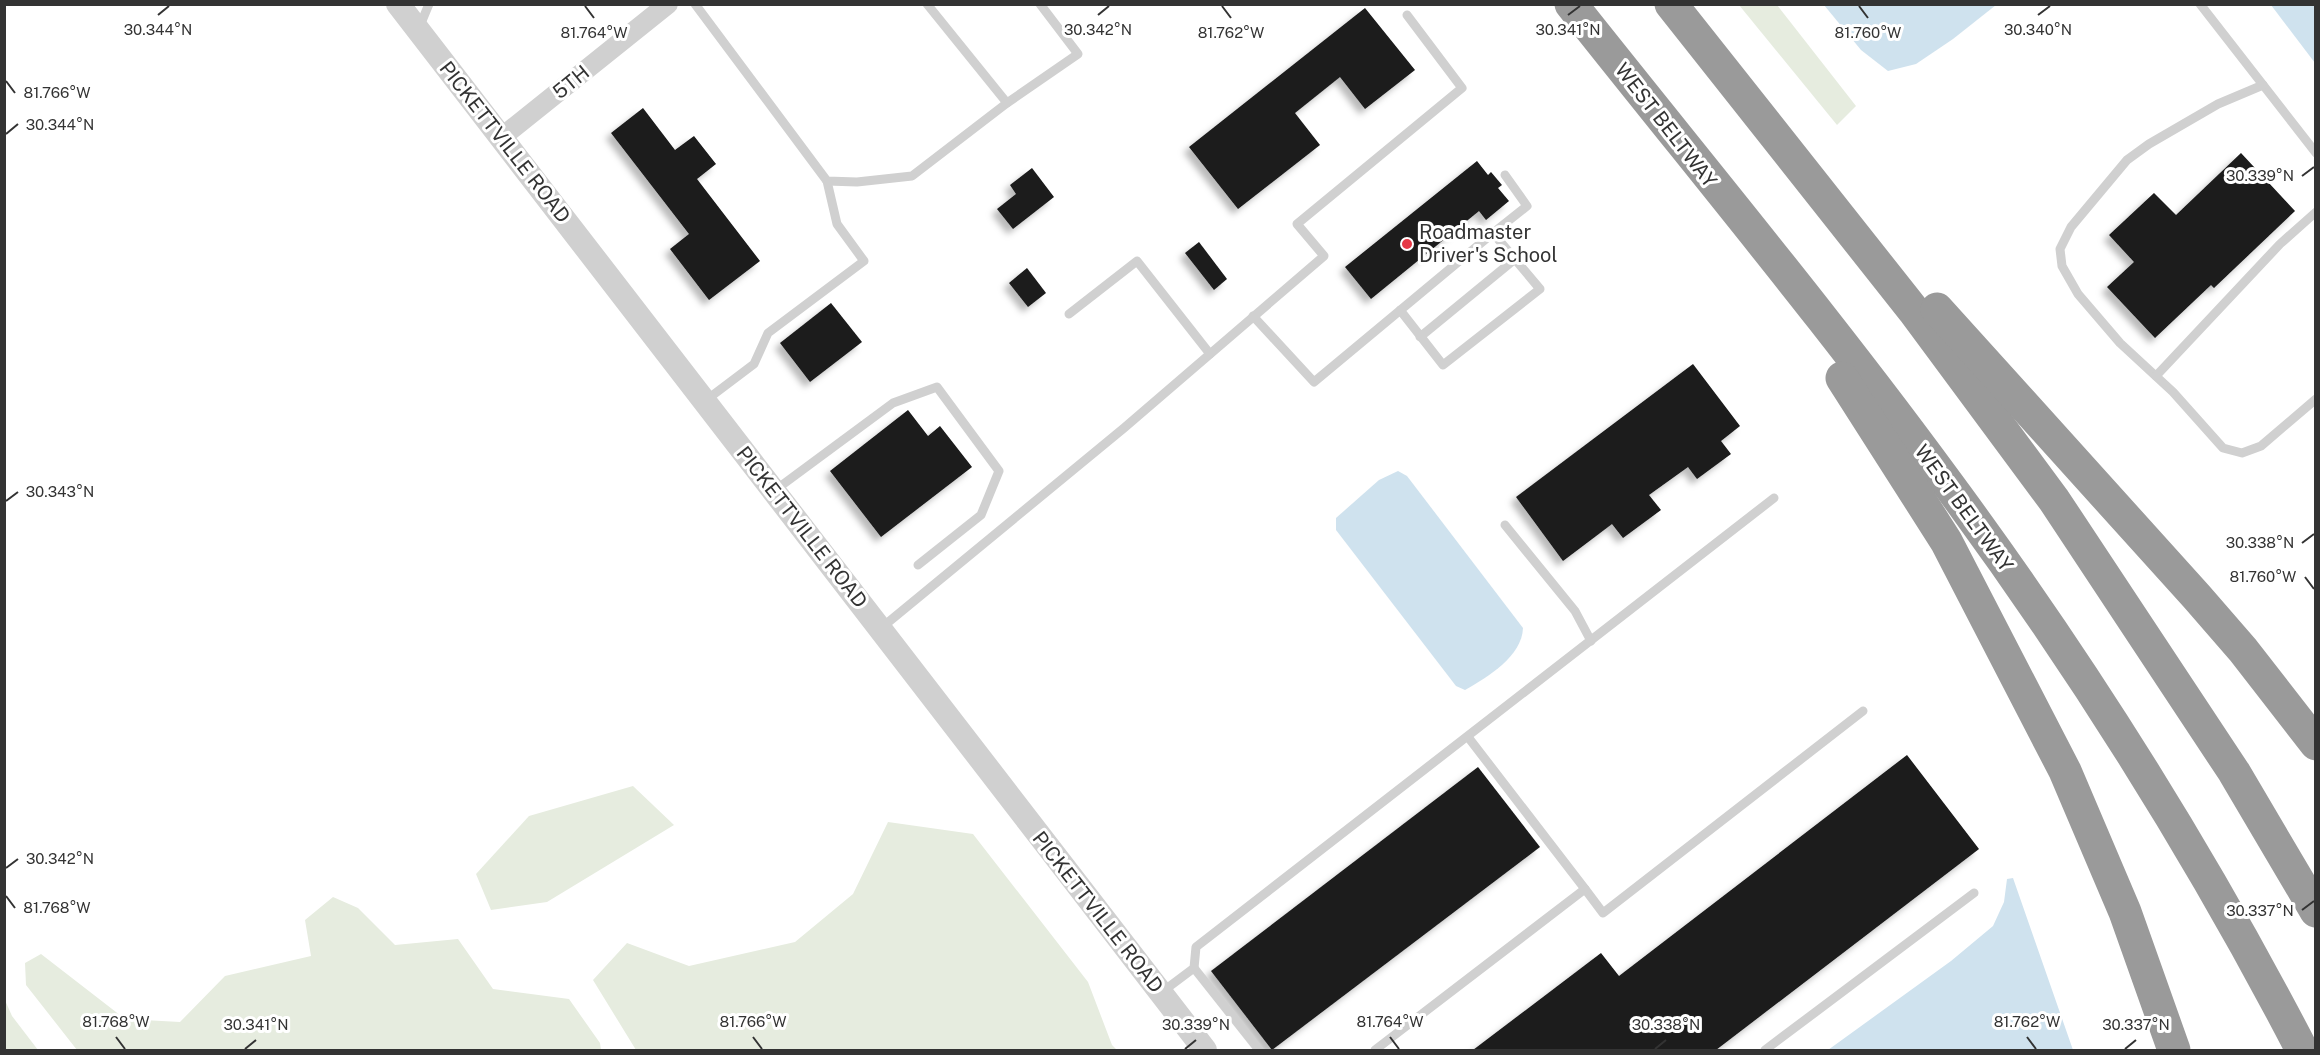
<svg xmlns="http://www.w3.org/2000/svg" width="2320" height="1055" font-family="'Public Sans',sans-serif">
<defs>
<filter id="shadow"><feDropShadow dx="-5.5" dy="5.5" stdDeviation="3" flood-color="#0004"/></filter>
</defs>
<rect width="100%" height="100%" fill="#fff"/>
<!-- green -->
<g fill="#e6ecdf">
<polygon points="1739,5 1777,5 1856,106 1837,125"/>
<polygon points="633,786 674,825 547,902 491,910 476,874 529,816"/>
<polygon points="888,822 973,834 1088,982 1112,1045 1117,1050 636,1050 593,980 627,943 689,966 795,942 853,894"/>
<polygon points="333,897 358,908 395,945 458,939 493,989 569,999 600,1043 601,1050 77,1050 26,985 25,963 41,954 125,1019 180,1022 225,976 311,956 305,920"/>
<polygon points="4,998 12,1016 38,1050 5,1050"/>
</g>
<!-- water -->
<g fill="#cfe2ee">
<polygon points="1824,5 1996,5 1953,39 1916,64 1888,71 1861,50"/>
<polygon points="2271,5 2315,5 2315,63"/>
<path d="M1398,471l9,5 116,152c-1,28 -35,49 -58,62l-9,-4 -120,-156v-12l43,-38z"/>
<polygon points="2013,878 2073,1050 1828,1050 1951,961 1993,926 2004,902 2007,879"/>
</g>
<!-- building -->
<g fill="#1a1a1a" filter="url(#shadow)">
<polygon points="1365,8 1415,70 1365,109 1340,77 1295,113 1320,145 1238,209 1189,147"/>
<polygon points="643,108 675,150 694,136 716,164 697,179 760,261 709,300 670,249 689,234 611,133"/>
<polygon points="2241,153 2295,211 2214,288 2211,285 2155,338 2107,287 2134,262 2109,235 2154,193 2176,215"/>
<polygon points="1477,161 1488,175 1491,172 1502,185 1498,188 1509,201 1486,220 1479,211 1371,299 1345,267"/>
<polygon points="1032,168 1054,197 1013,229 997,209 1016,194 1010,185"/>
<polygon points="1199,242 1227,279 1214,290 1185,253"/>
<polygon points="1027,268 1046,293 1028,307 1009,283"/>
<polygon points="831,303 862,342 810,382 780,343"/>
<polygon points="1693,364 1740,426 1721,441 1731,454 1697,479 1688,467 1649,495 1661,510 1623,538 1612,524 1563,561 1516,497"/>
<polygon points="908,410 928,436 940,426 972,467 881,537 830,471"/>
<polygon points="1907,755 1979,849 1716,1050 1473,1050 1601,953 1619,976"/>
<polygon points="1478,767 1540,847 1272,1050 1211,971"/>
</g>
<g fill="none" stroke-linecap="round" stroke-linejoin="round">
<!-- service -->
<g stroke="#d0d0d0" stroke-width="9">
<polyline points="695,4 827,181 857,182 912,176 1007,103 1078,54 1040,4"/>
<polyline points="927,4 1007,103"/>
<polyline points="2200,4 2316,153"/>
<polyline points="419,28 429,4"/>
<polyline points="2263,85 2218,104 2149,144 2127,160 2071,227 2060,249 2062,266 2078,294 2120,343 2173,392 2223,448 2242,453 2261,446 2316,399"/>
<polyline points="1493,233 1527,206 1505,175"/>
<polyline points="1069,314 1137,261 1210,354"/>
<polyline points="1253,316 1314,382 1493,233 1540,289 1443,365 1400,310"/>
<polyline points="1420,337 1515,259"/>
<polyline points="2156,376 2280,244 2316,212"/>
<polyline points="705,401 754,364 768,333 864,261 837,224 827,181"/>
<polyline points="774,491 893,403 937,387 999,471 981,515 918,565"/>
<polyline points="1505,525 1575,611 1591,641"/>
<polyline points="880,629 1124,428 1324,256 1297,224 1462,88 1407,15"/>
<polyline points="1468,737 1585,889"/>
<polyline points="1194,968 1259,1050"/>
<polyline points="1162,992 1194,968 1196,947 1774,498"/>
<polyline points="1375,1050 1585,889 1603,913 1863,711"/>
<polyline points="1765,1050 1974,893"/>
</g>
<!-- minor -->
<polyline stroke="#d0d0d0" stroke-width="20" points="502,137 668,4"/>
<!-- tertiary -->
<polyline stroke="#d0d0d0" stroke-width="24" points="398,4 1205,1050"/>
<!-- motorway -->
<g stroke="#9a9a9a" stroke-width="33">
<path d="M1571,4c129,163 263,323 385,491 129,176 246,362 346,555"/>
<polyline points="1671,4 1914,311 2054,500 2234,772 2316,911"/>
<polyline points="1937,309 2197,597 2243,650 2316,744"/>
<polyline points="1842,378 1946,541 2065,771 2125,912 2174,1050"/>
</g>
</g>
<!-- ticks -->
<path fill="none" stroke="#333" stroke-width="2" d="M585,6l9,12M1222,6l9,12M1859,6l9,12M158,15l11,-9M1098,15l11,-9M1568,15l12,-9M2038,15l12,-9M6,81l9,12M6,134l12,-10M2302,176l12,-9M6,501l12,-9M2302,543l12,-9M2305,577l9,12M6,868l12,-9M6,896l9,12M2302,910l12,-9M116,1037l9,12M753,1037l9,12M1390,1037l9,12M2027,1037l9,12M245,1049l11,-9M1185,1049l11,-9M1655,1049l11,-9M2125,1049l11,-9"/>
<!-- markers -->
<circle fill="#e63946" stroke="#fff" stroke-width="2" cx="1407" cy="244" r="6"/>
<g text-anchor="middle" stroke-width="6" stroke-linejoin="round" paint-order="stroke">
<!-- street labels -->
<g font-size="20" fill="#333" stroke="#fff">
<text transform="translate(571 82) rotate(-39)" y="7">5TH</text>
<text transform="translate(1666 125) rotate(52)" y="7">WEST BELTWAY</text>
<text transform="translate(505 142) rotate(52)" y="7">PICKETTVILLE ROAD</text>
<text transform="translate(1964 508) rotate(54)" y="7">WEST BELTWAY</text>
<text transform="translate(802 527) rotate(52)" y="7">PICKETTVILLE ROAD</text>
<text transform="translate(1098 912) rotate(52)" y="7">PICKETTVILLE ROAD</text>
</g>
<!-- poi labels -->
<g font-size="20" fill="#333" stroke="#fff" text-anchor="start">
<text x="1419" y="239">Roadmaster<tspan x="1419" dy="23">Driver's School</tspan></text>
</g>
</g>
<g font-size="15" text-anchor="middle" fill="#333" stroke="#fff" stroke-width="6" stroke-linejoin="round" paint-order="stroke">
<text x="158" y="35">30.344°N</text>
<text x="1098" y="35">30.342°N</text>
<text x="1568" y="35">30.341°N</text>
<text x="2038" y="35">30.340°N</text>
<text x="594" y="38">81.764°W</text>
<text x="1231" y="38">81.762°W</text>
<text x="1868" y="38">81.760°W</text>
<text x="57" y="98">81.766°W</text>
<text x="60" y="130">30.344°N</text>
<text x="2260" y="181">30.339°N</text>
<text x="60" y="497">30.343°N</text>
<text x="2260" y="548">30.338°N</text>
<text x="2263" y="582">81.760°W</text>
<text x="60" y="864">30.342°N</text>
<text x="57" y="913">81.768°W</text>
<text x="2260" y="916">30.337°N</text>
<text x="116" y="1027">81.768°W</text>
<text x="753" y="1027">81.766°W</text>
<text x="1390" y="1027">81.764°W</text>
<text x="2027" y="1027">81.762°W</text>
<text x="256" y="1030">30.341°N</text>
<text x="1196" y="1030">30.339°N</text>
<text x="1666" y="1030">30.338°N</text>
<text x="2136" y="1030">30.337°N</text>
</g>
<!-- border -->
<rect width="2320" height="1055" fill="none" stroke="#333333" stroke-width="12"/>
</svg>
